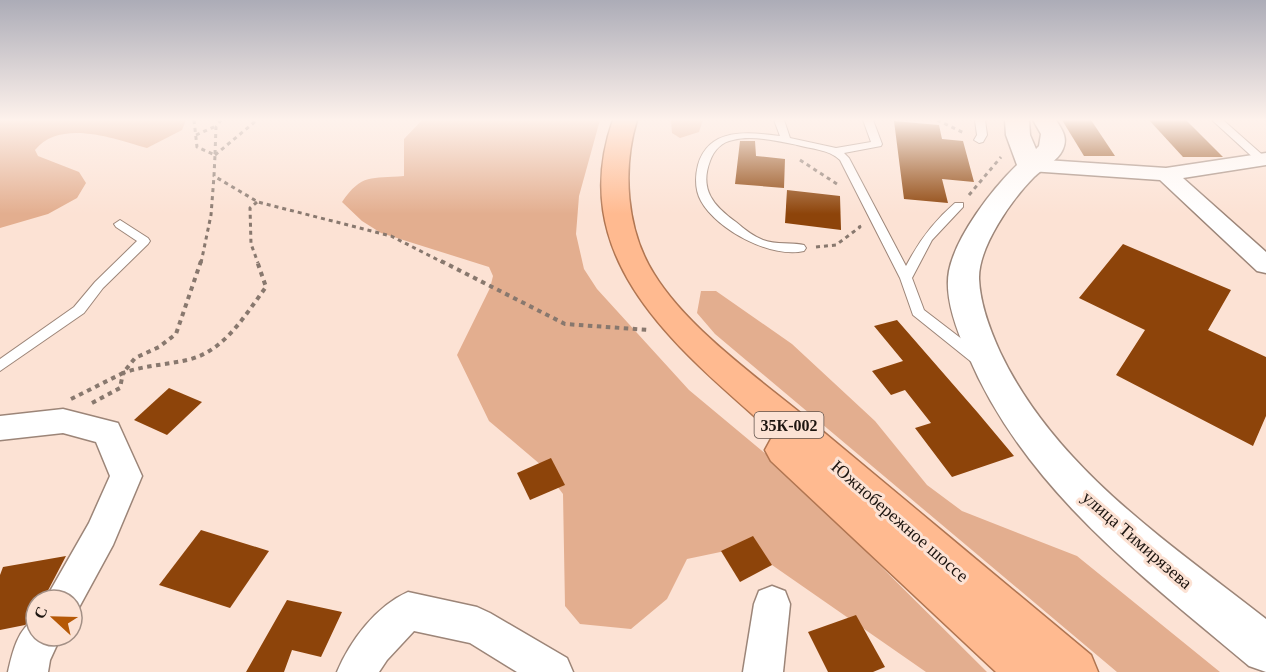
<svg xmlns="http://www.w3.org/2000/svg" width="1266" height="672" font-family="Georgia,serif">
<rect width="100%" height="100%" fill="#fce2d4"/>
<!-- green -->
<g fill="#e3ae8f">
<path d="M0,120h186l-4,10 -35,18c-31,-9 -87,-30 -112,2l3,6 41,16 7,11 -9,15 -29,16 -48,14z"/>
<path d="M422,120h178l-21,76 -3,38 8,35 13,20 92,101 90,75 208,207h-61l-154,-107 -42,-15 -43,9 -20,40 -36,30 -51,-5 -15,-18 -2,-112 -22,-29 -52,-44 -32,-66 33,-67 3,-12 -4,-9 -108,-34 -19,-12 -20,-19c20,-29 29,-23 62,-26v-37z"/>
<polygon points="671,120 703,120 699,132 680,138 672,133"/>
<polygon points="701,291 716,291 792,344 875,421 927,485 962,511 1077,556 1220,672 1117,672 715,334 697,313"/>
</g>
<!-- building -->
<g fill="#8d440a">
<polygon points="1062,120 1091,120 1115,156 1084,156"/>
<polygon points="1149,120 1186,120 1223,157 1183,157"/>
<polygon points="894,121 939,125 942,139 963,141 974,182 942,179 948,203 904,199"/>
<polygon points="740,141 755,141 756,156 785,159 784,188 735,184"/>
<polygon points="787,190 840,196 841,230 785,223"/>
<polygon points="1123,244 1231,290 1208,330 1266,357 1266,416 1253,446 1116,375 1145,330 1079,298"/>
<polygon points="897,320 978,413 1014,456 952,477 915,428 931,423 905,390 891,395 872,371 903,361 874,326"/>
<polygon points="169,388 202,402 167,435 134,420"/>
<polygon points="551,458 565,485 530,500 517,473"/>
<polygon points="201,530 269,551 230,608 159,585"/>
<polygon points="753,536 772,565 740,582 721,551"/>
<polygon points="66,556 43,600 36,600 36,617 25,625 0,630 0,575 3,567"/>
<polygon points="287,600 342,612 321,657 292,650 284,672 246,672"/>
<polygon points="856,615 885,667 873,672 828,672 808,632"/>
</g>
<g fill="none" stroke-linecap="round" stroke-linejoin="round">
<defs>
<g id="service">
<path d="M774,120h10l6,18 46,10 35,-6 -8,-22h10l9,24 -1,2 -37,7 5,5 57,108c13,-25 28,-45 49,-63h8v4l-31,33 -20,38 12,32 60,46 2,4 -2,4h-10l-61,-49 -13,-37 -60,-118c-12,-11 -29,-11 -43,-15 -19,-4 -45,-10 -64,-5 -11,2 -19,10 -23,21 -11,29 4,45 26,61 8,7 17,14 27,18 13,5 28,2 41,5l2,3 -2,3c-32,8 -87,-21 -103,-50 -6,-11 -6,-24 -3,-36 11,-38 50,-33 82,-29z"/>
<polygon points="975,120 985,120 987,135 983,142 979,143 974,140 977,135"/>
<polygon points="1212,120 1223,120 1266,158 1266,162 1258,162"/>
<polygon points="120,220 148,238 150,241 148,244 103,288 84,313 0,371 0,359 74,307 95,282 137,241 116,227 114,224"/>
</g>
<g id="minor">
<polygon points="1266,153 1266,165 1183,178 1266,252 1266,273 1257,271 1160,180 1030,171 1023,169 1020,165 1023,161 1030,159 1166,168"/>
<polygon points="63,409 118,423 142,476 113,545 76,613 72,615 72,600 45,600 89,523 110,476 96,442 63,433 0,440 0,416"/>
<polygon points="772,586 785,591 790,604 783,672 743,672 754,604 759,591"/>
<path d="M408,592l69,15 13,6 77,45 6,14h-56l-47,-29 -56,-12 -27,29 -8,12h-42c13,-31 39,-66 71,-80z"/>
<path d="M36,619v17h25l-11,24 -2,12h-40c4,-18 10,-45 28,-53z"/>
</g>
<path id="tertiary" d="M1005,120h24l1,15 6,14 3,-3 2,-12 -8,-14h23c6,10 12,17 7,29 -4,11 -21,20 -29,28 -22,22 -56,70 -55,102 1,25 11,51 21,73 55,116 168,190 266,267v53l-17,-6c-108,-91 -225,-178 -281,-311 -11,-24 -24,-57 -19,-84 7,-35 43,-82 68,-106l-11,-30z"/>
<path id="trunk" d="M613,120h24c-15,49 -11,110 17,154 33,54 105,105 155,146 94,78 188,157 282,235l7,17h-102l-225,-211 -6,-11 6,-11 6,-3c-93,-83 -214,-173 -164,-316z"/>
</defs>
<!-- service casing -->
<use href="#service" stroke="#9c8578" stroke-width="2"/>
<!-- minor casing -->
<use href="#minor" stroke="#9c8578" stroke-width="3"/>
<!-- tertiary casing -->
<use href="#tertiary" stroke="#9c8578" stroke-width="3"/>
<!-- trunk casing -->
<use href="#trunk" stroke="#b07551" stroke-width="3"/>
<!-- path-far1 -->
<g stroke="#88786e" stroke-width="3" stroke-dasharray="4 4" stroke-linecap="butt">
<polyline points="194,120 197,147 215,155 214,176 258,202 391,236 444,263"/>
<polyline points="937,120 964,133"/>
<polyline points="196,135 216,126"/>
<polyline points="215,154 216,127 221,120"/>
<polyline points="215,155 257,120"/>
<polyline points="800,160 837,184"/>
<polyline points="969,195 1001,157"/>
<polyline points="257,202 250,208 251,244 258,263"/>
<polyline points="816,247 836,245 860,227 859,225"/>
<polyline points="201,263 211,215 214,176"/>
</g>
<!-- path -->
<g stroke="#88786e" stroke-width="4" stroke-dasharray="4.5 4.5" stroke-linecap="butt">
<polyline points="441,261 565,324 649,330"/>
<polyline points="71,399 123,373 135,358 159,347 176,334 201,261"/>
<path d="M92,403l28,-15 3,-15c22,-8 45,-8 68,-14 35,-10 54,-44 75,-72l-9,-26"/>
</g>
<!-- service -->
<use href="#service" fill="#fff" fill-rule="evenodd"/>
<!-- minor -->
<use href="#minor" fill="#fff" fill-rule="evenodd"/>
<!-- tertiary -->
<use href="#tertiary" fill="#fff" fill-rule="evenodd"/>
<!-- trunk -->
<use href="#trunk" fill="#ffba90" fill-rule="evenodd"/>
</g>
<!-- sky -->
<linearGradient id="sky" x2="0" y2="1"><stop stop-color="#acacb7"/><stop offset="0.56" stop-color="#fef2ec"/><stop offset="1" stop-color="#fef2ec" stop-opacity="0"/></linearGradient>
<rect width="1266" height="214" fill="url(#sky)"/>
<g text-anchor="middle" stroke-width="6" stroke-linejoin="round" paint-order="stroke">
<!-- shield labels -->
<rect fill="#fce2d4" stroke="#60524b" stroke-width="1.5" x="754.5" y="412" width="69" height="26" rx="4.5"/>
<g font-size="16" font-weight="bold" fill="#1d1510">
<text x="789" y="431">35К-002</text>
</g>
<!-- street labels -->
<g font-size="18" fill="#1d1510" stroke="#fce2d4">
<text transform="translate(900 521) rotate(41)" y="6">Южнобережное шоссе</text>
<text transform="translate(1137 540) rotate(41)" y="6">улица Тимирязева</text>
</g>
</g>
<!-- north arrow -->
<g transform="translate(54 618) rotate(292)"><circle r="28" fill="#fce2d4" stroke="#a39086" stroke-width="1.5"/>
<path d="M0-4.5L10 22L0 15L-10 22Z" fill="#b55806"/>
<text y="-9" font-size="16" font-weight="bold" text-anchor="middle" fill="#1d1510">С</text>
</g>
</svg>
